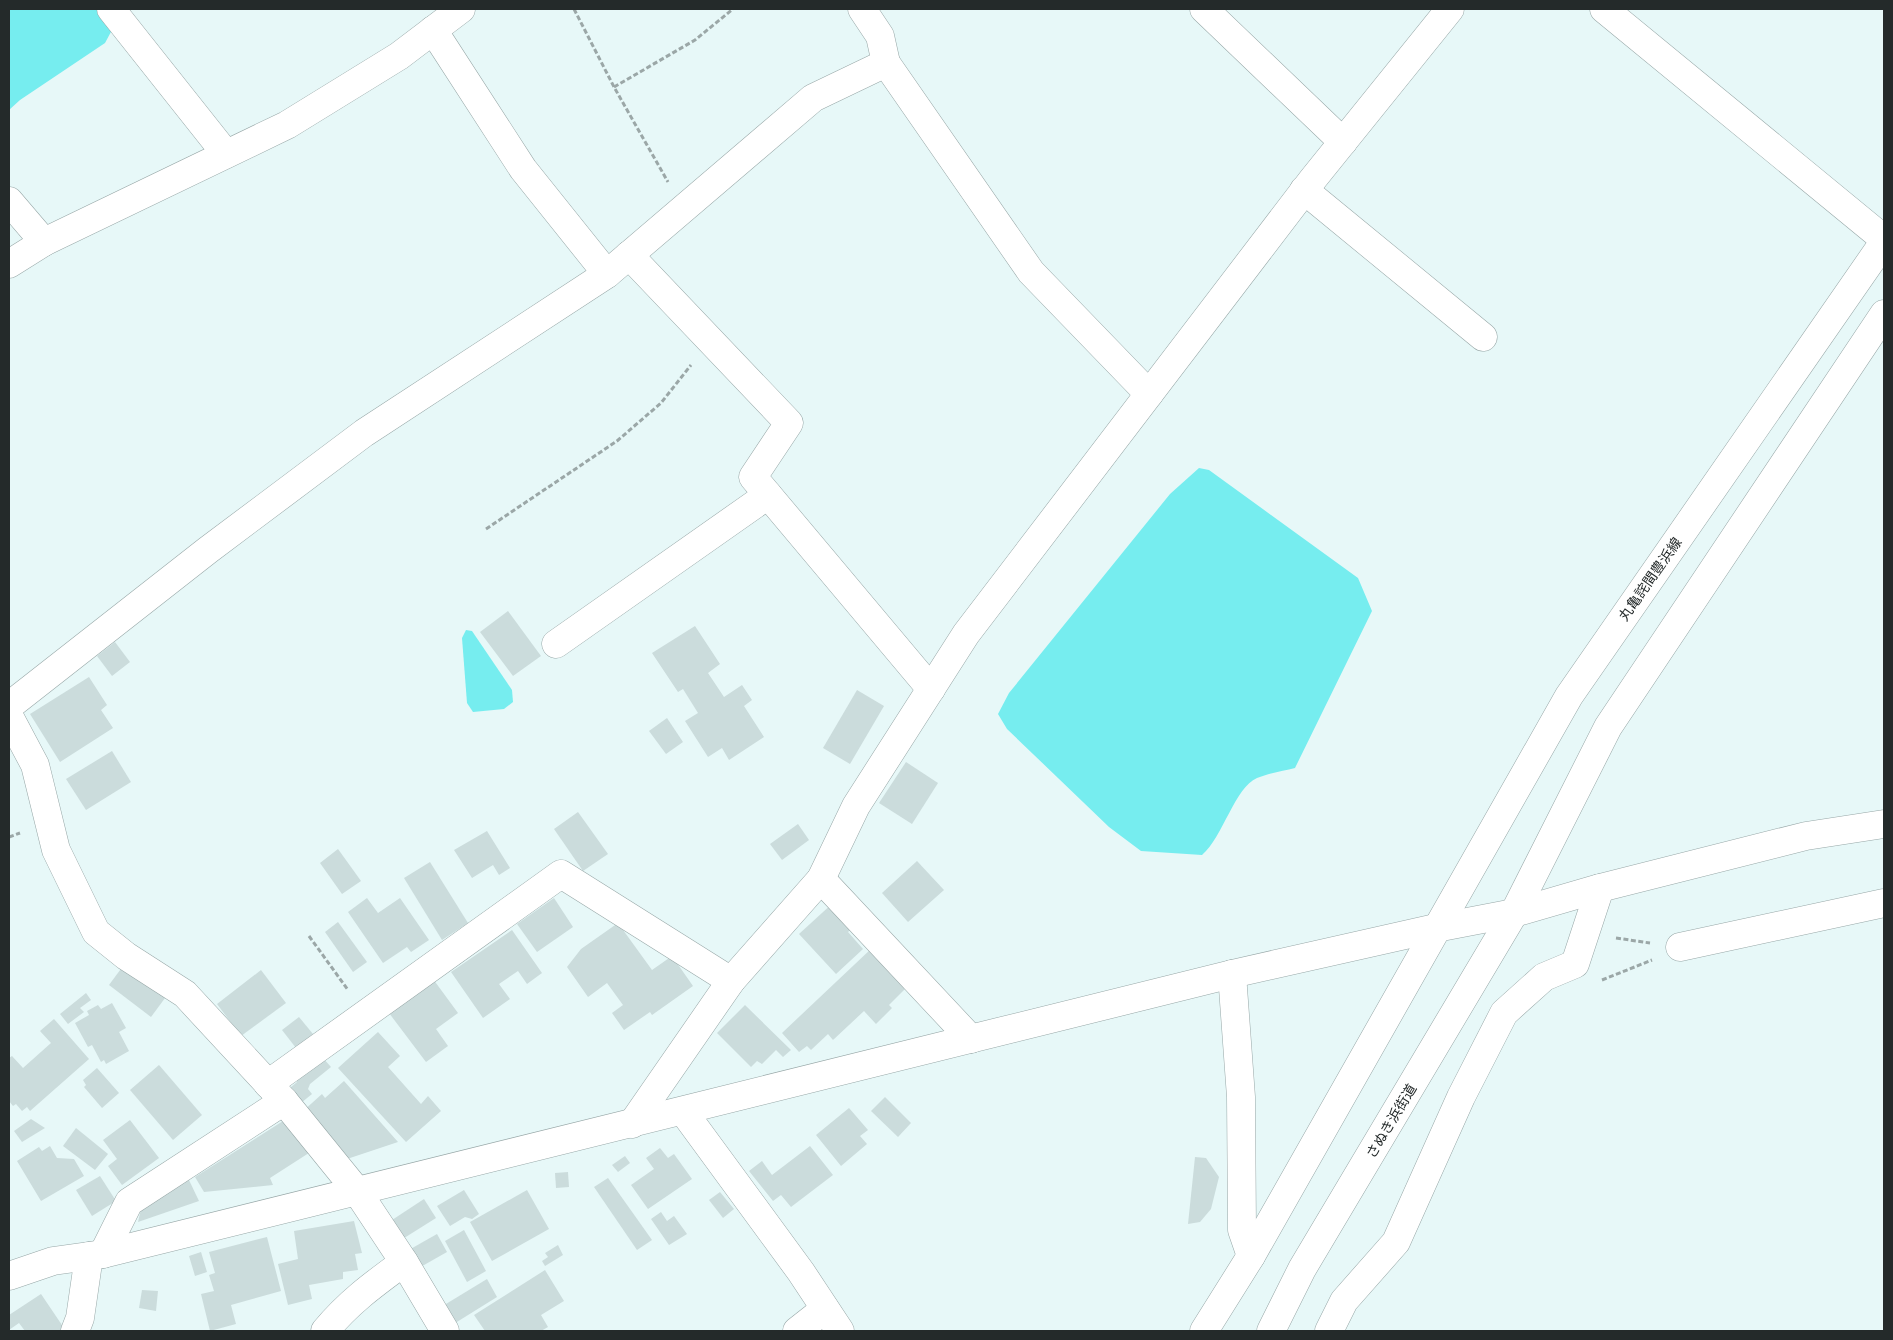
<svg xmlns="http://www.w3.org/2000/svg" width="1893" height="1340" font-family="'IBM Plex Serif','Noto Sans JP',serif">
<rect width="100%" height="100%" fill="#e7f8f8"/>
<!-- water -->
<g fill="#76edef">
<polygon points="9,9 101,9 112,30 105,43 20,100 9,110"/>
<path d="M1199,468l10,2 149,108 14,33 -77,157c-12,3 -26,5 -38,10 -22,9 -34,59 -55,77l-61,-4 -32,-24 -102,-98 -9,-15 11,-21 161,-199z"/>
<polygon points="466,630 472,631 512,690 513,702 504,709 473,712 467,703 462,638"/>
</g>
<!-- building -->
<g fill="#cbdcdc">
<polygon points="508,611 541,656 513,676 480,632"/>
<polygon points="695,626 720,664 708,673 724,697 742,685 752,700 744,706 764,737 729,760 722,748 708,757 685,721 698,713 683,689 678,692 652,653"/>
<polygon points="115,642 130,662 112,676 97,656"/>
<polygon points="89,677 107,705 101,710 113,728 60,762 30,714"/>
<polygon points="857,690 884,706 850,764 823,748"/>
<polygon points="667,718 683,742 666,754 649,731"/>
<polygon points="112,751 131,782 86,810 66,779"/>
<polygon points="906,762 938,783 912,824 879,803"/>
<polygon points="578,812 608,854 583,871 554,829"/>
<polygon points="798,824 809,840 782,860 770,844"/>
<polygon points="487,831 510,868 499,875 493,865 472,878 454,850"/>
<polygon points="338,849 361,881 342,894 320,863"/>
<polygon points="917,861 944,890 908,922 882,893"/>
<polygon points="430,862 468,923 442,940 404,878"/>
<polygon points="367,898 378,913 400,898 429,940 411,952 407,947 383,963 348,912"/>
<polygon points="554,898 573,927 537,952 517,924"/>
<polygon points="834,902 855,925 848,932 863,949 836,974 799,934"/>
<polygon points="338,922 367,962 353,972 325,932"/>
<polygon points="618,923 652,970 672,956 693,986 652,1015 650,1012 624,1030 612,1013 623,1005 607,983 588,997 567,967 581,949"/>
<polygon points="512,930 542,973 527,984 518,971 499,984 510,999 483,1018 451,972"/>
<polygon points="872,948 908,986 889,1005 892,1008 876,1024 864,1011 833,1040 828,1034 811,1050 807,1046 799,1052 782,1033"/>
<polygon points="126,962 168,994 151,1017 109,985"/>
<polygon points="261,970 286,1003 241,1036 217,1004"/>
<polygon points="433,979 458,1013 436,1029 448,1046 426,1062 389,1013"/>
<polygon points="86,993 91,1000 80,1008 84,1012 68,1024 60,1014"/>
<polygon points="112,1003 126,1028 119,1032 129,1051 106,1064 104,1060 101,1062 92,1045 88,1047 75,1023 89,1015 87,1011 98,1005 101,1009"/>
<polygon points="745,1005 791,1050 783,1057 776,1050 762,1064 757,1061 751,1067 717,1033"/>
<polygon points="299,1017 313,1034 296,1048 282,1030"/>
<polygon points="54,1019 89,1059 30,1111 27,1107 22,1111 16,1104 13,1106 9,1101 9,1058 12,1056 23,1068 51,1043 40,1031"/>
<polygon points="378,1032 400,1056 388,1067 421,1104 428,1096 441,1111 406,1142 338,1068"/>
<polygon points="322,1057 331,1067 310,1084 308,1089 312,1094 296,1107 284,1093 297,1082 297,1077"/>
<polygon points="159,1065 202,1115 173,1140 130,1090"/>
<polygon points="97,1068 119,1093 102,1108 84,1087 86,1085 83,1080"/>
<polygon points="344,1081 398,1142 344,1160 302,1112 322,1094 325,1098"/>
<polygon points="885,1097 911,1123 898,1137 871,1111"/>
<polygon points="849,1108 868,1130 860,1136 867,1144 841,1166 816,1135"/>
<polygon points="31,1119 45,1128 22,1142 14,1131"/>
<polygon points="130,1120 159,1158 122,1185 108,1166 117,1159 103,1140"/>
<polygon points="283,1121 312,1151 270,1178 273,1185 204,1192 195,1177"/>
<polygon points="76,1128 108,1154 95,1170 63,1146"/>
<polygon points="50,1146 57,1158 74,1159 84,1176 41,1201 17,1161 39,1147 42,1151"/>
<polygon points="810,1146 833,1175 791,1207 781,1195 773,1201 749,1171 762,1161 772,1175"/>
<polygon points="660,1148 668,1158 674,1154 692,1179 648,1209 631,1185 654,1169 646,1158"/>
<polygon points="625,1156 630,1163 618,1172 612,1165"/>
<polygon points="1195,1157 1206,1158 1219,1177 1211,1209 1200,1222 1188,1224"/>
<polygon points="568,1172 569,1187 556,1188 555,1173"/>
<polygon points="100,1176 116,1201 92,1216 76,1190"/>
<polygon points="188,1178 199,1201 138,1222 141,1209"/>
<polygon points="608,1178 652,1240 637,1250 594,1187"/>
<polygon points="464,1190 479,1214 472,1219 465,1217 450,1226 437,1206"/>
<polygon points="527,1190 549,1229 492,1261 470,1222"/>
<polygon points="720,1192 734,1209 723,1218 709,1200"/>
<polygon points="424,1199 436,1218 401,1240 389,1222"/>
<polygon points="661,1212 667,1221 674,1216 687,1234 669,1245 651,1219"/>
<polygon points="354,1221 362,1253 355,1254 358,1270 343,1272 343,1279 309,1285 312,1299 288,1305 278,1264 298,1259 294,1231"/>
<polygon points="464,1230 486,1271 467,1282 445,1241"/>
<polygon points="437,1234 447,1252 417,1269 407,1251"/>
<polygon points="267,1237 281,1291 231,1305 236,1324 210,1331 201,1294 214,1291 209,1275 215,1273 209,1252"/>
<polygon points="558,1245 563,1255 545,1266 542,1261 548,1257 545,1253"/>
<polygon points="201,1252 207,1272 195,1276 189,1256"/>
<polygon points="545,1270 564,1301 541,1315 548,1327 541,1331 485,1331 474,1315"/>
<polygon points="487,1279 497,1297 452,1325 441,1307"/>
<polygon points="142,1290 158,1291 156,1311 139,1308"/>
<polygon points="41,1294 66,1331 25,1331 19,1323 9,1330 9,1315"/>
</g>
<g fill="none" stroke-linecap="round" stroke-linejoin="round">
<defs>
<g id="street">
<polyline points="111,9 226,154"/>
<polyline points="862,9 880,36 886,63"/>
<polyline points="1204,9 1343,142"/>
<polyline points="1604,9 1884,239"/>
<polyline points="433,30 523,169 607,274"/>
<polyline points="1304,190 1483,337"/>
<polyline points="9,201 44,242"/>
<polyline points="629,255 789,423 753,477 931,689"/>
<polyline points="9,264 44,242 287,125 399,56 461,9"/>
<polyline points="556,644 768,495"/>
<polyline points="9,706 208,550 364,433 607,274 813,98 886,63 1031,272 1149,394"/>
<polyline points="9,716 35,765 56,850 96,932 126,956 185,994 284,1101 357,1191 404,1262 445,1331"/>
<polyline points="821,879 971,1039"/>
<polyline points="1680,947 1884,903"/>
<polyline points="1232,974 1241,1097 1242,1230 1251,1256"/>
<polyline points="268,1084 561,874 731,981"/>
<polyline points="683,1111 801,1272 840,1331"/>
<polyline points="632,1124 731,981 821,879 856,806 966,634 1313,179 1450,9"/>
<polyline points="103,1254 129,1202 284,1101"/>
<polyline points="75,1331 80,1318 89,1256"/>
<path d="M325,1331c24,-29 49,-47 79,-69"/>
<polyline points="797,1331 825,1309"/>
<polyline points="1329,1331 1344,1301 1396,1242 1461,1097 1504,1013 1544,977 1575,964 1600,888"/>
</g>
<polyline id="secondary" points="9,1276 53,1261 103,1254 1232,974 1436,928 1514,913 1600,888 1806,836 1884,824"/>
<g id="primary">
<polyline points="1204,1331 1251,1256 1569,696 1884,242"/>
<polyline points="1271,1331 1302,1269 1514,913 1608,727 1884,314"/>
</g>
</defs>
<!-- street casing -->
<use href="#street" stroke="#97a7a7" stroke-width="29"/>
<!-- secondary casing -->
<use href="#secondary" stroke="#97a7a7" stroke-width="29"/>
<!-- primary casing -->
<use href="#primary" stroke="#97a7a7" stroke-width="29"/>
<!-- path -->
<g stroke="#9ba7a7" stroke-width="3" stroke-dasharray="5 2.5" stroke-linecap="butt">
<polyline points="574,9 614,87 668,182"/>
<polyline points="614,87 695,40 733,9"/>
<polyline points="486,529 617,441 661,403 691,365"/>
<polyline points="9,837 20,833"/>
<polyline points="309,936 348,990"/>
<polyline points="1616,938 1650,943"/>
<polyline points="1602,980 1652,960"/>
</g>
<!-- street -->
<use href="#street" stroke="#fff" stroke-width="28"/>
<!-- secondary -->
<use href="#secondary" stroke="#fff" stroke-width="28"/>
<!-- primary -->
<use href="#primary" stroke="#fff" stroke-width="28"/>
</g>
<g text-anchor="middle" stroke-width="4.5" stroke-linejoin="round" paint-order="stroke">
<!-- street labels -->
<g font-size="14" fill="#242a2a" stroke="#fff">
<text transform="translate(1650 579) rotate(-55)" y="5">丸亀詫間豊浜線</text>
<text transform="translate(1391 1121) rotate(-59)" y="5">さぬき浜街道</text>
</g>
</g>
<!-- border -->
<rect width="1893" height="1340" fill="none" stroke="#242a2a" stroke-width="20"/>
</svg>
